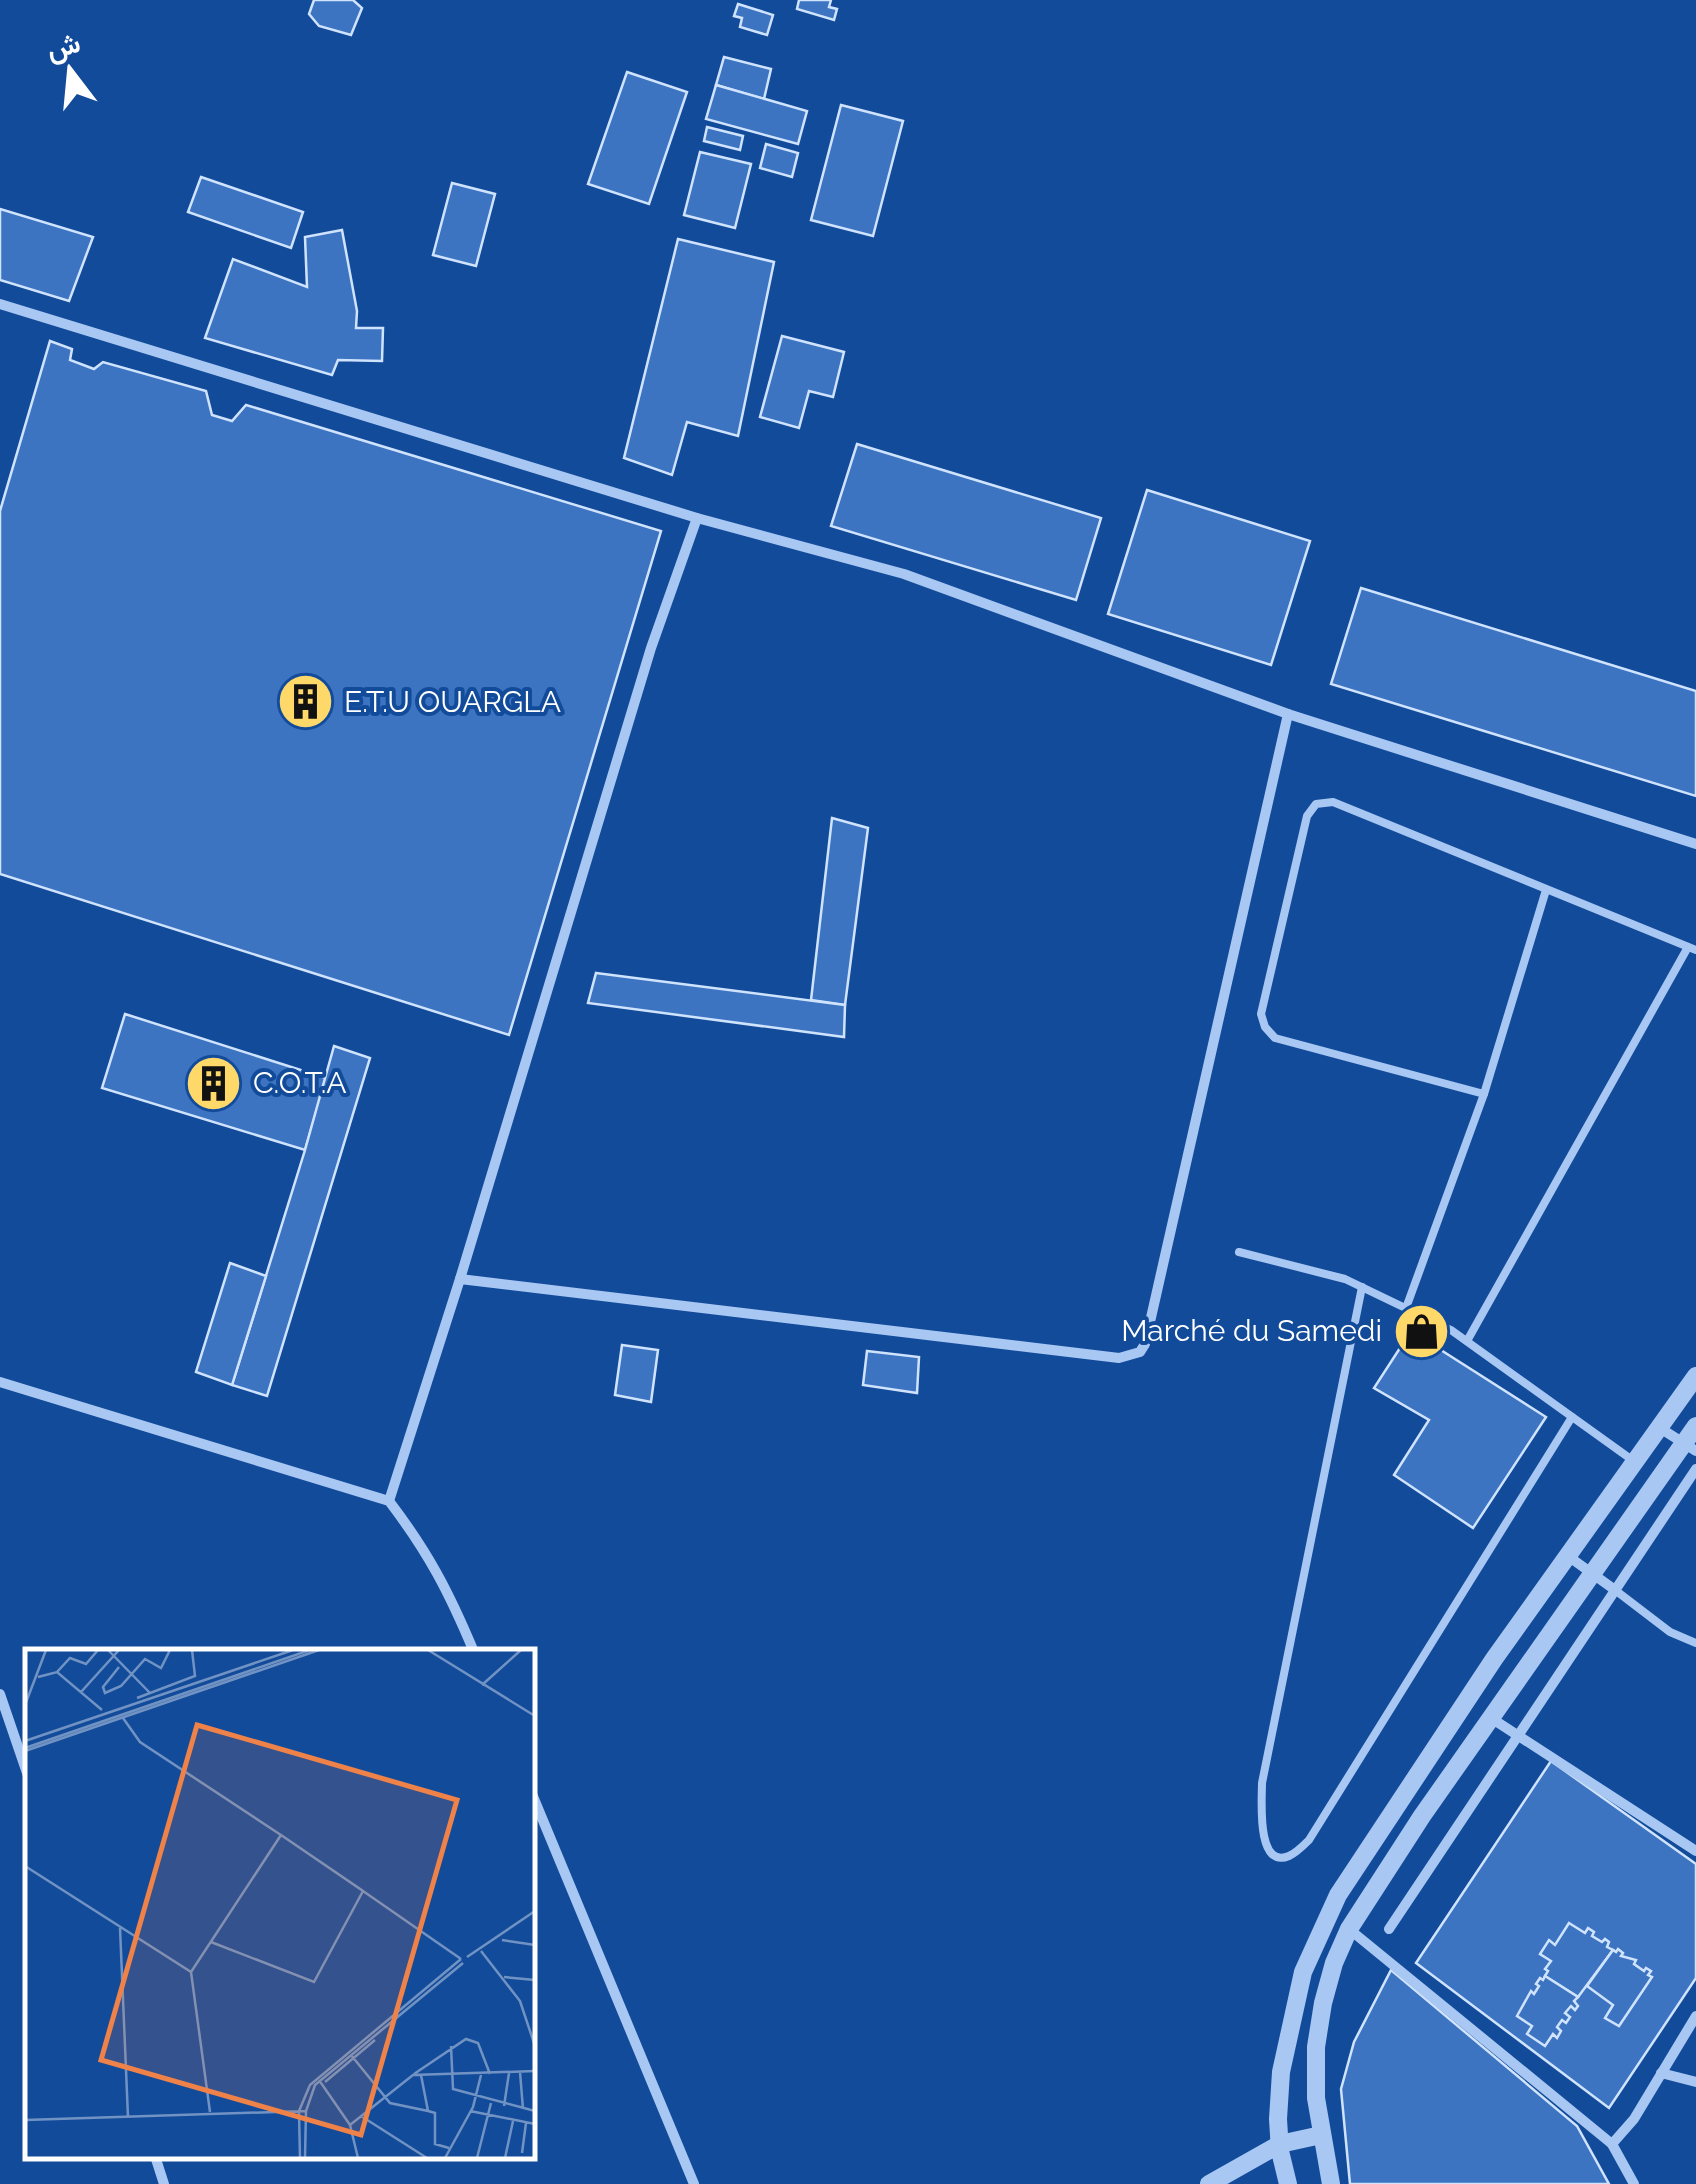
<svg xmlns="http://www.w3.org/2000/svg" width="1696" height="2184" font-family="Raleway,Vazirmatn,sans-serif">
<rect width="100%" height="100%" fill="#134b9b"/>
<!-- building -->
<g fill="#3c74c2" stroke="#d0e3fd" stroke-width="2.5">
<polygon points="314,0 353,0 362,8 351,35 319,26 309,14"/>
<polygon points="799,0 831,0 829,7 837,9 834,20 797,9"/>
<polygon points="738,4 773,15 767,35 740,27 742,18 734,16"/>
<polygon points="724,57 771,69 764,99 716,85"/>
<polygon points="627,72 687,92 649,204 588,184"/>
<polygon points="716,85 807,111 798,144 706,119"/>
<polygon points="841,105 903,121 873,236 811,220"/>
<polygon points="707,127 743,136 740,150 704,141"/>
<polygon points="766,144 798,153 792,177 760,168"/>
<polygon points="700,152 751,164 735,228 684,215"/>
<polygon points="201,177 303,212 291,248 188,212"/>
<polygon points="452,183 495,194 476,266 433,255"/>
<polygon points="0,209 93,237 69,301 0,280"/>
<polygon points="342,230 357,311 356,328 383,328 382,361 338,360 332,375 205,338 233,259 307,287 305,237"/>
<polygon points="678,239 774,262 738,436 687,422 672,475 624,458"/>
<polygon points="782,336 844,352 833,397 809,391 799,428 760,417"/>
<polygon points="50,341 72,349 70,360 94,369 103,362 206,391 212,415 232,421 246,405 661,531 509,1035 0,874 0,511"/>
<polygon points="857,444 1101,518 1076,600 831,526"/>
<polygon points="1147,490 1310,541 1271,665 1108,614"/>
<polygon points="1361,588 1696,691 1696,796 1331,684"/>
<polygon points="832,818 868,828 845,1005 811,1000"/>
<polygon points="596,973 845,1005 844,1037 588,1003"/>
<polygon points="125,1014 326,1078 305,1150 102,1088"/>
<polygon points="334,1046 370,1058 267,1396 232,1385 305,1150"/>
<polygon points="230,1263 266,1276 232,1385 196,1372"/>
<polygon points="1411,1331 1546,1417 1473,1528 1394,1475 1429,1420 1374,1388"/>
<polygon points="622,1345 658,1350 651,1402 615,1395"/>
<polygon points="867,1351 919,1357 917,1393 863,1385"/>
<polygon points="1551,1761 1696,1864 1696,1978 1609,2108 1416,1963"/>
<polygon points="1569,1923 1585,1933 1588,1928 1594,1932 1592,1936 1602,1942 1605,1939 1609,1942 1607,1947 1613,1950 1578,1997 1545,1976 1548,1971 1545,1969 1551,1961 1540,1954 1549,1940 1555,1945"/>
<polygon points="1618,1949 1623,1953 1621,1956 1636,1960 1634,1964 1644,1971 1646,1968 1651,1971 1648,1975 1652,1977 1619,2026 1605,2018 1613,2005 1587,1986 1613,1950 1616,1952"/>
<polygon points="1391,1970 1577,2126 1609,2184 1350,2184 1341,2089 1354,2042"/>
<polygon points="1545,1976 1578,1997 1574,2001 1578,2006 1575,2010 1571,2006 1565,2013 1570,2017 1566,2023 1562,2020 1557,2027 1561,2031 1557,2038 1553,2034 1545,2046 1527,2034 1532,2026 1517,2016 1531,1991 1534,1994 1539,1986 1536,1984 1540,1978 1543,1980"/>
</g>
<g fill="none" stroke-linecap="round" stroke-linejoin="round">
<!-- service -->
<g stroke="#a8c8f3" stroke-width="8">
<polyline points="1484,1094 1275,1038 1265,1027 1261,1014 1307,816 1316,804 1333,802 1696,950"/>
<polyline points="1239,1252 1345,1279 1451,1330 1635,1462"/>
<path d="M1362,1287l-100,496c0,16 -6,87 27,73 7,-3 15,-11 20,-16l263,-423"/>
<polyline points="1406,1308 1484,1094 1546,890"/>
<polyline points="1467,1341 1688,947"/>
<polyline points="1615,1590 1670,1632 1696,1643"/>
</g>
<!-- minor -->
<g stroke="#a8c8f3" stroke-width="10">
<polyline points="0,304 697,518 651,648 460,1279 389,1501"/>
<polyline points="1288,714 1696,844"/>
<polyline points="460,1279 1119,1358 1140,1352 1145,1344 1288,714 904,574 697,518"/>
<path d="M0,1382l389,119c39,51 60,91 85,151"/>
<polyline points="1660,1428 1696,1451"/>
<polyline points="1568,1556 1615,1590"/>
<polyline points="0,1694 28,1776"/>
<polyline points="1491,1718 1696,1851"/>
<polyline points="532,1794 694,2184"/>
<polyline points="1349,1929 1612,2144 1634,2119 1696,2016"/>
<polyline points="1389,1929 1696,1469"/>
<polyline points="1661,2073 1696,2082"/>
<polyline points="1612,2144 1634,2184"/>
<polyline points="155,2156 164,2184"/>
</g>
<!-- tertiary -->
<g stroke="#a8c8f3" stroke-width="18">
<polyline points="1209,2184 1280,2144 1321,2135"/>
<polyline points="1288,2184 1280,2151 1278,2119 1281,2072 1303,1972 1338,1895 1494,1659 1696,1376"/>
<polyline points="1331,2184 1316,2098 1316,2047 1323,2003 1334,1963 1349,1929 1422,1816 1696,1426"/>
</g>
</g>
<!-- icons -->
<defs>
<symbol id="building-disc" viewBox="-11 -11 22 22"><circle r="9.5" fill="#ffd86a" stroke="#134b9b"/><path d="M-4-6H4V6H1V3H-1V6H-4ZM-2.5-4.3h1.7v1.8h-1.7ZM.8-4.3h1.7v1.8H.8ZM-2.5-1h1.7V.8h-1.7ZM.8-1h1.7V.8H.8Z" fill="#111"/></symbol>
<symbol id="shop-disc" viewBox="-11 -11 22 22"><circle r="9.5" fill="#ffd86a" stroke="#134b9b"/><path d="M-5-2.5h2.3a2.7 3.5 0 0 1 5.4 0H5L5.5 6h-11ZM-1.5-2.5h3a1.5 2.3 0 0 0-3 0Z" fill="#111"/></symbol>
</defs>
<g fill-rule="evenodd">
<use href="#building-disc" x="274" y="670" width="63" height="63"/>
<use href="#building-disc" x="182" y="1052" width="63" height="63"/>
<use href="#shop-disc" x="1390" y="1300" width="63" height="63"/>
</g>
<g text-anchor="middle" stroke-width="8" stroke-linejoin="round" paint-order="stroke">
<!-- poi labels -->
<g font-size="30" fill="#fff" stroke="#134b9b" text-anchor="start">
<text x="344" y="712">E.T.U OUARGLA</text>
<text x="253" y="1093">C.O.T.A</text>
<text x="1382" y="1341" text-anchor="end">Marché du Samedi</text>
</g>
</g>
<!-- overview -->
<g transform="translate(25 1649)">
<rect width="510" height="510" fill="#134b9b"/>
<path fill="none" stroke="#7193c3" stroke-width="2.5" d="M83,1l42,43M403,1l107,66M94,18l-16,20 2,6 16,-7 24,-27 16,9 9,-18M32,23l13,-14 16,6 12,-14M13,28l19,-5 45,38M457,36l39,-35M56,43l38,-42M112,49l58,-22 -3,-26M0,56l21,-55M98,69l17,24 141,93 -90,137M0,92l268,-91M0,99l285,-98M0,102l294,-101M0,217l166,106 19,140M338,242l98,68M95,279l8,189M477,291l33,5M186,293l103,40 49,-91 -82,-56M456,302l39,50 15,45M442,308l68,-46M479,328l31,3M426,397l2,43 82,22M326,406l39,48 38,8M495,423l3,37M389,425l52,-35 12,4 12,31M396,426l7,36 7,2v31l14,4M294,431l31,45 63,-50 122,-4M300,433l50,-42M479,457l5,-33M445,462l65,13M336,467l66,42M0,471l281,-9M325,476l8,33M497,504l4,-30M275,509l-1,-47 11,-26 151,-126M280,509l1,-47 9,-26 148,-122M420,509l28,-51 8,-32M452,509l14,-55M480,509l8,-37"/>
<path fill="#ee8249" fill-opacity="0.15" stroke="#ee8249" stroke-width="5" d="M172,76l260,75 -96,335 -260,-75z"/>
<rect width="510" height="510" fill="none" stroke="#fff" stroke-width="5"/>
</g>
<!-- north arrow -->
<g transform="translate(70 70) rotate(344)" stroke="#134b9b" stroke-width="8" paint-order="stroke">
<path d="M0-8L18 38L0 25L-18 38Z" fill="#ffffff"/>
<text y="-15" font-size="28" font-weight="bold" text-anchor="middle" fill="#ffffff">ش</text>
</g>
</svg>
